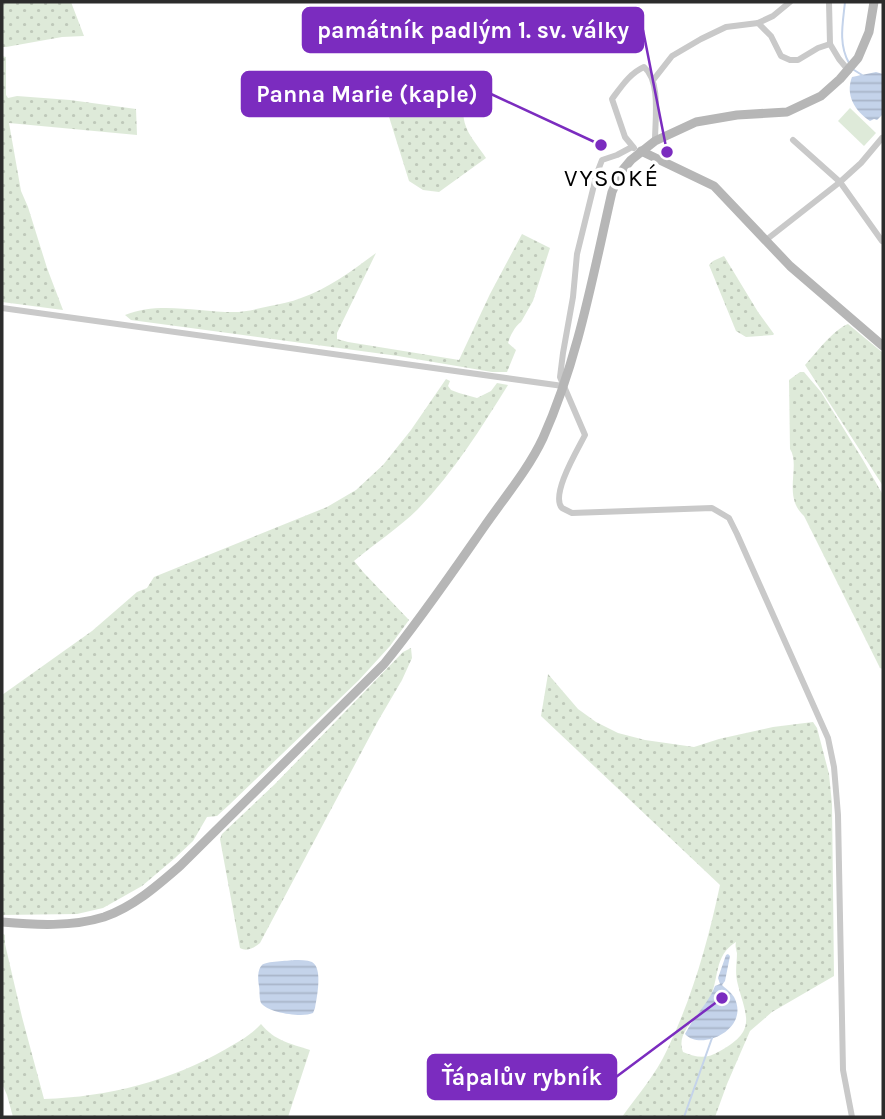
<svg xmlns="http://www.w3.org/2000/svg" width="885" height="1119" font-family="Karla,sans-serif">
<defs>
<pattern id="grass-dots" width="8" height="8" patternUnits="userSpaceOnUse" patternTransform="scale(1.75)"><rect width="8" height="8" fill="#deead9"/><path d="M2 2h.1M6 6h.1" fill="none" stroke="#bfc9ba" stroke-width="1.8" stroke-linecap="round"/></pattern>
<pattern id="water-rules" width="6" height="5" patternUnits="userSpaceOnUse" patternTransform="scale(1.75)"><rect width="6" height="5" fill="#c4d3ea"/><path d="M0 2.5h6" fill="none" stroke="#a9b5c9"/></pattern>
</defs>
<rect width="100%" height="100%" fill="#fff"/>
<!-- grass -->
<g fill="url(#grass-dots)" fill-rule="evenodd">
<polygon points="2,2 71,2 84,36 62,37 6,47 2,47"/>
<polygon points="2,56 6,57 6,95 8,98 17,96 70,100 136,109 137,135 9,123 21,191 28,207 47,268 63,310 2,302"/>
<path d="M428,101l36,2c-4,25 9,35 22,55l-47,34 -16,-2 -14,-9 -24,-77z"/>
<path d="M522,234l28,14 -17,53 -12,21c-6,4 -11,14 -13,21l8,7 -9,22h-15l-94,-16 -267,-36 -6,-5c33,-14 73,-3 108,-3 12,0 24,-3 37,-6 10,-2 21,-4 31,-8 27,-9 52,-28 75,-45l-39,80v6l11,3 111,18 31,-66z"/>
<polygon points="724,256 758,312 774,334 773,335 746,337 736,331 709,265 713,261"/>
<path d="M848,324l35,29v133l-78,-121c11,-12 28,-35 43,-41z"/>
<path d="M800,372h4l17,20 42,68 20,35v174l-3,-1 -76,-152c-22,-20 -3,-50 -14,-67l-1,-69z"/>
<path d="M446,379l4,2 -2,5 3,4 8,3 18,5 14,-7 6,-8 11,2c-27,43 -54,87 -90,124 -19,19 -43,34 -64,52l10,12 45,47 -19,26 -31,34 -130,125 -12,11 -10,1 -14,24 -18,17 -33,28 -39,22 -26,6 -75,1v-220l90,-64 45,-39 10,-4 7,-11 173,-70 29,-17 27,-25 28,-35z"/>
<path d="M411,648l1,10 -10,22 -24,41 -118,222c-6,5 -13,9 -20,5l-20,-109 2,-5 53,-50 128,-132z"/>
<path d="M548,674l30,35 18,13 22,11 27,7 49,7 25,-8 54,-12 40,-5 4,6 12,46 3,30 2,172 -62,36 -22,19 -23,53 -12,33h-93c15,-21 34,-43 45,-67 25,-52 41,-108 53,-165l-179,-169zM736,942c-1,4 0,7 1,11 0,9 -2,18 0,28 8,34 22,49 -17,70 -13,8 -23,7 -37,1 -8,-21 17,-36 26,-52 11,-21 4,-44 27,-58z"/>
<path d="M2,933l3,2v9l17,73 22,82c64,-2 127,-18 182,-50 12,-7 25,-14 35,-25 14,17 28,19 49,26l-22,67h-275l-6,-22 -5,-11z"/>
</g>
<!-- pitch -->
<polygon fill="#deead9" points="850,108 876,133 864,146 838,121"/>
<!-- water -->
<g fill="url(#water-rules)">
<path d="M876,72l7,2v40l-6,6 -3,-1 -4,2c-15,-10 -25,-26 -18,-44z"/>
<path d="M728,954l2,2 -5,25 -3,4c3,3 9,7 12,12 17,32 -33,55 -49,37 9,-18 23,-30 30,-48l5,-2 -2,-6 8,-23z"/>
<path d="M294,960c6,0 13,0 18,2 11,6 5,35 3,46l-2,5c-10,5 -45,0 -52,-10 -2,-5 -1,-11 -2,-17 -1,-6 -2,-16 3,-21 4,-4 26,-4 32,-5z"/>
</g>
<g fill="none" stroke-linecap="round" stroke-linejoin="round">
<!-- stream -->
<g stroke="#c4d3ea" stroke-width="2">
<path d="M845,2c-2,20 -7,42 4,61"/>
<polyline points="854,70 862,75 863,77"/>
<polyline points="684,1117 712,1038"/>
</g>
<!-- street -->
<g stroke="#c9c9c9" stroke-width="6">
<polyline points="829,2 830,44 839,59 849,71"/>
<polyline points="758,23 773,16 790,2"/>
<polyline points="654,79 672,56 701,39 726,27 758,23 771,36 781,56 790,60 798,60 818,48 830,44"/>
<polyline points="793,140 840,182 882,241"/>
<path d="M632,147l-15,8 -15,5 -5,13 -20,81 -4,43 -10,56 -3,24 25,58c-7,14 -35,60 -23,73 2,1 8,4 10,5l140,-5 17,10 8,16 91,204 6,29 4,48 5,255 9,47"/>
<path d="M634,148l-9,-11 -13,-38c9,-12 18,-26 32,-32 17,14 11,53 11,74"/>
<polyline points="766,240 840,182 861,163 882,138"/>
<polyline points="2,308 563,386"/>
</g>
<!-- secondary -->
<g stroke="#b6b6b6" stroke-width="9">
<polyline points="641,151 714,186 790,266 883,346"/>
<path d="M2,922c33,3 70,5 102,-5 29,-10 53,-31 76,-51l204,-202c36,-44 68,-91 100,-137 20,-29 44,-57 59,-89 35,-78 50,-163 69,-246l9,-20 10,-12 24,-19 41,-19 41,-7 50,-3 34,-16 19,-17 18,-21 11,-26 5,-30"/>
</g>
</g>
<g text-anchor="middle" stroke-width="7" stroke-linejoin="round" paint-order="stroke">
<!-- quarter labels -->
<g font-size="24" letter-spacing="2" fill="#000" stroke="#fff">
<text x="612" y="186">VYSOKÉ</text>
</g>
</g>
<!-- callouts -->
<path fill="none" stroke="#7b2cbf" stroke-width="2.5" d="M667 152L643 30M601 145L491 94M722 998L616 1077"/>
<g fill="#7b2cbf" stroke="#fff" stroke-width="2.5">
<circle cx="667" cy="152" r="7"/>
<circle cx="601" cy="145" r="7"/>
<circle cx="722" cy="998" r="7"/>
</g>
<g fill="#7b2cbf" stroke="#7b2cbf" stroke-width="2.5">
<rect x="303" y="8" width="340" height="44" rx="7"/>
<rect x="242" y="72" width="249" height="44" rx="7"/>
<rect x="428" y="1055" width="188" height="44" rx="7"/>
</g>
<g font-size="23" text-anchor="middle" font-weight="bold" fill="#fff">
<text x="473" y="38">památník padlým 1. sv. války</text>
<text x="367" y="102">Panna Marie (kaple)</text>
<text x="522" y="1085">Ťápalův rybník</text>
</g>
<!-- border -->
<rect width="885" height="1119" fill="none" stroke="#2c2c2c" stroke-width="7"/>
</svg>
